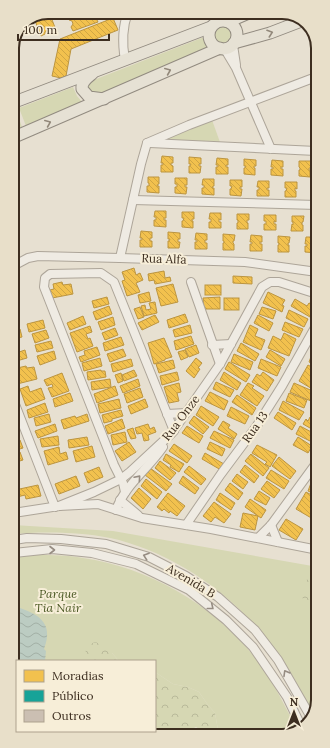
<svg xmlns="http://www.w3.org/2000/svg" width="330" height="748" font-family="Lora,serif">
<defs>
<pattern id="forest-crowns" width="20" height="18" patternUnits="userSpaceOnUse"><rect width="20" height="18" fill="#d6d7b3"/><path d="M2 6a3 3 0 1 1 6 0M12 15a3 3 0 1 1 6 0" fill="none" stroke="#b9b99a"/></pattern>
<pattern id="water-waves" width="16" height="10" patternUnits="userSpaceOnUse"><rect width="16" height="10" fill="#bcccc2"/><path d="M0 5q4-4 8 0t8 0" fill="none" stroke="#a2b0a6"/></pattern>
<pattern id="homes-back-hatch" width="6" height="6" patternUnits="userSpaceOnUse"><rect width="6" height="6" fill="#f2c14e"/><path d="M-1 5l2 2M0 0l6 6M5-1l2 2" fill="none" stroke="#d0a644"/></pattern>
<pattern id="public-back-hatch" width="6" height="6" patternUnits="userSpaceOnUse"><rect width="6" height="6" fill="#17a398"/><path d="M-1 5l2 2M0 0l6 6M5-1l2 2" fill="none" stroke="#16857c"/></pattern>
<pattern id="building-back-hatch" width="6" height="6" patternUnits="userSpaceOnUse"><rect width="6" height="6" fill="#cbbfb2"/><path d="M-1 5l2 2M0 0l6 6M5-1l2 2" fill="none" stroke="#afa499"/></pattern>
</defs>
<rect width="100%" height="100%" fill="#e7e0d1"/>
<!-- green -->
<g fill="#d6d7b3">
<circle cx="223" cy="35" r="10"/>
<polygon points="204,37 207,49 98,97 87,92 86,83"/>
<polygon points="73,87 77,96 83,103 26,126 19,108"/>
<polygon points="16,110 22,127 12,131 12,111"/>
<polygon points="212,120 221,145 159,142"/>
<path d="M13,525l100,6 205,36v133l-5,15c-8,-16 -16,-33 -26,-48 -38,-60 -99,-108 -168,-127 -29,-8 -76,-9 -106,-6z"/>
<path d="M37,555c15,0 30,0 46,3 64,9 129,46 170,97 19,23 31,50 45,76l-4,3 -72,1 -4,-5 -3,-17 -7,-8 -9,-13 -11,-5 -15,-3 -18,-12v-11h-36l-7,-8 -19,8h-76v55l-3,-4v-155z"/>
<polygon points="33,731 155,731 172,735 46,736"/>
</g>
<!-- forest -->
<g fill="url(#forest-crowns)">
<polygon points="312,576 318,576 318,610 314,610 305,604 301,594 301,584"/>
<polygon points="95,642 110,647 112,653 119,661 85,661 86,646"/>
<polygon points="155,672 173,684 188,687 199,692 208,705 215,713 218,730 222,735 209,735 196,727 188,731 187,735 108,735 105,731 155,731"/>
</g>
<!-- water -->
<path fill="url(#water-waves)" d="M14,606c22,7 41,15 30,43l2,2 -1,10h-28v55l-3,-4z"/>
<!-- homes -->
<g fill="url(#homes-back-hatch)" stroke="#bc9540">
<polygon points="49,12 56,30 52,31 49,29 46,31 45,34 41,36 34,18"/>
<polygon points="77,12 92,12 92,17 96,18 98,22 73,31 71,27 73,24 72,21 69,20 67,16"/>
<polygon points="113,18 118,30 71,49 66,76 61,78 52,76 60,39"/>
<polygon points="162,156 173,157 173,163 171,163 171,165 173,166 173,172 161,172 161,165 163,165 163,163 161,163"/>
<polygon points="189,157 201,158 201,164 199,164 199,166 201,166 200,173 189,173 189,166 190,166 191,164 189,164"/>
<polygon points="217,158 228,159 228,165 226,165 226,167 228,167 228,174 216,174 216,167 218,167 218,165 216,165"/>
<polygon points="244,159 256,160 256,166 254,166 254,168 255,168 255,175 244,174 244,168 245,168 246,166 244,166"/>
<polygon points="272,160 283,161 283,167 281,167 281,169 283,169 283,176 271,175 271,169 273,169 273,167 271,167"/>
<polygon points="299,161 311,161 311,168 309,168 309,170 310,170 310,177 299,176 299,170 300,170 300,168 299,167"/>
<polygon points="148,177 159,177 159,184 158,184 157,186 159,186 159,193 147,192 147,186 149,186 149,183 148,183"/>
<polygon points="175,178 187,178 187,185 185,185 185,187 187,187 186,194 175,193 175,187 177,187 177,184 175,184"/>
<polygon points="203,179 214,179 214,186 213,186 212,188 214,188 214,195 202,194 202,188 204,188 204,185 202,185"/>
<polygon points="230,180 242,180 242,187 240,187 240,189 242,189 241,196 230,195 230,189 231,189 232,186 230,186"/>
<polygon points="258,181 269,181 269,188 267,188 267,190 269,190 269,196 257,196 257,190 259,190 259,187 257,187"/>
<polygon points="285,182 297,182 297,189 295,188 295,191 296,191 296,197 285,197 285,191 286,191 287,188 285,188"/>
<polygon points="313,183 316,183 316,198 312,198 312,191 314,192 314,189 312,189"/>
<polygon points="155,211 166,211 166,218 164,218 164,220 166,220 166,227 154,226 154,220 156,220 156,217 154,217"/>
<polygon points="182,212 194,212 194,219 192,219 192,221 193,221 193,228 182,227 182,221 183,221 184,218 182,218"/>
<polygon points="210,213 221,213 221,220 219,219 219,222 221,222 221,228 209,228 209,222 211,222 211,219 209,219"/>
<polygon points="237,214 249,214 249,220 247,220 247,223 248,223 248,229 237,229 237,223 238,223 238,220 237,220"/>
<polygon points="264,215 276,215 276,222 274,221 274,224 276,224 276,230 264,230 264,224 266,224 266,221 264,221"/>
<polygon points="292,216 304,216 303,222 302,222 302,225 303,225 303,231 291,231 292,224 293,225 293,222 292,222"/>
<polygon points="141,231 152,232 152,238 150,238 150,241 152,241 152,247 140,247 140,240 142,240 142,238 140,238"/>
<polygon points="168,232 180,233 180,239 178,239 178,242 180,242 179,248 168,248 168,241 169,241 170,239 168,239"/>
<polygon points="196,233 207,234 207,240 205,240 205,243 207,243 207,249 195,249 195,242 197,242 197,240 195,240"/>
<polygon points="223,234 235,235 234,241 233,241 233,243 234,244 234,250 223,250 223,243 224,243 224,241 223,241"/>
<polygon points="251,235 262,236 262,242 260,242 260,244 262,244 262,251 250,251 250,244 252,244 252,242 250,242"/>
<polygon points="278,236 290,237 289,243 288,243 288,245 289,245 289,252 278,252 278,245 279,245 279,243 278,243"/>
<polygon points="306,237 317,237 315,246 317,246 317,253 305,252 305,246 307,246 307,244 305,244"/>
<polygon points="134,268 136,275 140,273 143,280 136,283 140,292 127,296 122,281 125,280 122,272"/>
<polygon points="164,271 165,278 170,277 171,281 155,284 154,280 149,281 148,274"/>
<polygon points="233,276 252,277 252,284 233,283"/>
<polygon points="62,282 63,285 71,284 73,294 52,298 50,290 54,289 53,284"/>
<polygon points="173,284 178,302 161,306 156,288"/>
<rect x="205" y="285" width="16" height="10"/>
<polygon points="149,292 151,301 140,303 138,295"/>
<polygon points="268,292 285,300 282,305 284,306 282,312 263,303"/>
<polygon points="107,297 109,304 94,308 92,301"/>
<polygon points="220,297 220,309 204,309 203,298"/>
<rect x="224" y="298" width="15" height="12"/>
<polygon points="295,299 307,306 309,303 314,305 311,310 313,311 310,317 291,306"/>
<polygon points="155,302 157,313 144,316 141,306 145,305 146,310 151,309 149,303"/>
<polygon points="109,306 112,314 96,320 93,312"/>
<polygon points="140,307 144,317 138,319 134,309"/>
<polygon points="262,307 276,311 273,319 259,314"/>
<polygon points="289,310 308,319 304,327 286,318"/>
<polygon points="185,314 188,322 169,328 167,320"/>
<polygon points="155,315 159,322 142,330 138,323"/>
<polygon points="258,315 273,323 269,331 254,323"/>
<polygon points="83,316 86,324 70,330 67,323"/>
<polygon points="113,317 115,325 101,330 98,322"/>
<polygon points="43,320 45,328 29,332 27,324"/>
<polygon points="285,322 303,329 299,337 282,330"/>
<polygon points="190,325 192,333 175,337 173,330"/>
<polygon points="250,325 258,329 255,336 265,340 261,350 243,342"/>
<polygon points="90,326 92,332 86,334 88,339 90,338 93,346 77,352 70,333"/>
<polygon points="115,328 118,335 105,340 102,333"/>
<polygon points="20,329 22,337 13,339 13,331"/>
<polygon points="46,330 49,338 35,343 32,334"/>
<polygon points="284,333 296,339 289,356 268,348 273,336 281,340"/>
<polygon points="191,336 194,344 176,350 174,341"/>
<polygon points="121,337 124,345 105,351 103,343"/>
<polygon points="164,338 172,357 165,359 165,360 154,364 148,343"/>
<polygon points="51,341 53,348 37,352 35,345"/>
<polygon points="17,342 18,349 13,350 13,343"/>
<polygon points="241,343 259,354 255,361 237,351"/>
<polygon points="196,345 199,353 189,357 185,349"/>
<polygon points="97,347 100,355 81,362 79,357 85,355 84,351"/>
<polygon points="123,349 126,356 110,362 107,354"/>
<polygon points="25,350 27,358 13,362 13,354"/>
<polygon points="185,350 188,357 181,360 178,352"/>
<polygon points="270,350 285,359 281,366 266,357"/>
<polygon points="54,351 56,359 40,365 37,356"/>
<polygon points="234,354 253,362 250,370 231,362"/>
<polygon points="312,354 317,356 317,366 309,362"/>
<polygon points="100,358 102,366 84,371 82,363"/>
<polygon points="196,358 202,363 198,368 200,369 194,378 186,371"/>
<polygon points="131,359 133,366 113,372 111,364"/>
<polygon points="261,359 281,367 277,376 258,368"/>
<polygon points="173,360 175,368 159,373 156,364"/>
<polygon points="229,362 250,375 246,382 225,369"/>
<polygon points="308,365 317,370 317,385 314,390 299,381"/>
<polygon points="26,366 27,368 34,367 37,379 17,384 13,369"/>
<polygon points="101,370 101,371 105,371 106,377 88,380 87,372"/>
<polygon points="134,370 137,376 124,381 122,375"/>
<polygon points="177,372 179,380 162,385 160,376"/>
<polygon points="224,372 241,383 237,390 220,380"/>
<polygon points="263,372 274,380 267,391 252,382 257,374 260,376"/>
<polygon points="62,373 69,391 52,397 48,388 53,387 52,384 47,386 44,380"/>
<polygon points="121,373 123,381 118,383 115,375"/>
<polygon points="110,379 111,387 92,390 91,382"/>
<polygon points="138,379 140,386 123,393 120,386"/>
<polygon points="216,382 234,390 230,397 213,389"/>
<polygon points="179,383 181,392 177,393 179,401 169,403 164,387"/>
<polygon points="248,383 254,386 252,388 264,396 257,406 240,395"/>
<polygon points="294,383 315,392 311,401 290,392"/>
<polygon points="28,386 30,392 41,388 45,399 26,406 20,389"/>
<polygon points="115,386 118,395 97,403 94,394"/>
<polygon points="140,388 143,397 127,403 124,394"/>
<polygon points="210,392 228,401 224,410 205,401"/>
<polygon points="70,393 73,401 55,407 53,399"/>
<polygon points="289,393 307,400 304,408 286,401"/>
<polygon points="237,395 256,408 252,415 232,402"/>
<polygon points="119,399 121,408 100,413 98,404"/>
<polygon points="145,399 148,407 131,414 128,406"/>
<polygon points="283,401 304,412 299,420 279,410"/>
<polygon points="45,403 48,412 29,418 27,410"/>
<polygon points="201,406 219,417 213,426 196,415"/>
<polygon points="231,407 249,416 245,424 227,416"/>
<polygon points="121,410 123,416 112,419 112,421 104,423 102,415"/>
<polygon points="278,412 296,423 292,430 274,418"/>
<polygon points="49,414 51,422 36,426 34,418"/>
<polygon points="87,414 89,421 64,429 61,420 75,416 76,418"/>
<polygon points="194,416 209,427 203,434 189,423"/>
<polygon points="310,417 317,422 317,432 303,424 306,419 308,421"/>
<polygon points="122,419 125,428 108,434 105,426"/>
<polygon points="223,421 230,425 228,428 237,434 234,439 218,429"/>
<polygon points="55,424 57,431 38,438 35,431"/>
<polygon points="148,424 150,429 154,427 156,432 148,435 149,440 144,441 142,433 137,434 135,428"/>
<polygon points="187,426 203,436 199,443 182,433"/>
<polygon points="300,426 317,435 314,443 296,434"/>
<polygon points="133,428 136,438 131,439 127,430"/>
<polygon points="214,431 234,440 230,448 210,438"/>
<polygon points="125,432 127,442 113,445 111,435"/>
<polygon points="58,436 59,445 42,447 40,439"/>
<polygon points="87,437 89,445 69,448 68,440"/>
<polygon points="298,437 312,446 308,453 293,445"/>
<polygon points="20,440 23,448 13,451 13,442"/>
<polygon points="129,442 136,452 122,461 115,451"/>
<polygon points="210,442 225,449 222,456 207,449"/>
<polygon points="174,444 192,456 187,463 169,451"/>
<polygon points="257,445 277,455 270,467 265,464 267,462 252,453"/>
<polygon points="92,446 95,457 76,462 73,451"/>
<polygon points="59,447 60,454 66,452 68,459 48,465 44,451"/>
<polygon points="20,452 23,460 13,463 13,454"/>
<polygon points="205,453 224,464 221,470 202,459"/>
<polygon points="166,454 184,464 179,472 170,467 171,465 163,460"/>
<polygon points="251,454 269,468 263,476 245,461"/>
<polygon points="279,457 296,471 290,479 272,466"/>
<polygon points="160,461 176,473 170,480 155,468"/>
<polygon points="245,465 259,476 254,483 240,472"/>
<polygon points="189,466 206,479 201,485 184,472"/>
<polygon points="99,467 103,477 88,483 84,473"/>
<polygon points="150,468 172,484 166,491 145,475"/>
<polygon points="271,470 289,481 284,489 266,478"/>
<polygon points="237,474 248,482 243,489 232,481"/>
<polygon points="76,476 80,486 59,494 55,484"/>
<polygon points="183,476 199,488 195,494 179,483"/>
<polygon points="146,479 162,492 157,499 141,486"/>
<polygon points="267,481 280,490 274,498 261,489"/>
<polygon points="230,483 243,493 238,500 225,490"/>
<polygon points="311,483 317,486 317,495 308,491"/>
<polygon points="38,485 41,496 26,499 25,495 17,497 15,490"/>
<polygon points="139,488 151,499 143,509 131,498"/>
<polygon points="259,491 270,498 266,505 254,499"/>
<polygon points="306,492 317,498 317,512 313,519 296,509"/>
<polygon points="168,493 185,506 177,516 170,511 169,513 164,509 162,511 157,507"/>
<polygon points="220,493 235,503 231,510 216,500"/>
<polygon points="250,499 266,510 261,518 245,507"/>
<polygon points="214,502 231,514 224,523 215,517 211,522 203,516"/>
<polygon points="243,513 258,516 255,530 240,527"/>
<polygon points="286,519 303,529 296,540 279,530"/>
</g>
<!-- public -->
<polygon fill="url(#public-back-hatch)" stroke="#228074" points="146,12 172,12 170,18 145,16"/>
<!-- building -->
<polygon fill="url(#building-back-hatch)" stroke="#a89c90" points="59,731 83,731 89,734 88,736 69,736"/>
<g fill="none" stroke-linecap="round" stroke-linejoin="round">
<defs>
<g id="minor">
<polyline points="233,45 236,65"/>
<polyline points="224,48 236,68 271,149"/>
<path d="M125,60c-3,-17 -3,-32 3,-48"/>
<polyline points="147,143 189,125 316,77"/>
<polyline points="150,143 316,151"/>
<polyline points="133,200 317,205"/>
<polyline points="120,258 141,164 147,143"/>
<polyline points="13,266 28,258 38,256 120,258 245,262 317,272"/>
<polyline points="191,282 220,364"/>
<polyline points="212,345 231,344"/>
<polyline points="13,399 55,507"/>
<polyline points="167,414 186,413"/>
<polyline points="125,492 123,483 114,465 44,287 45,278 50,274 101,273 114,282 174,431"/>
<polyline points="120,500 138,515"/>
<polyline points="59,506 94,492 121,479 130,472 172,433 220,364 262,287 270,282 279,282 317,294"/>
<path d="M116,510c9,-25 32,-41 47,-63"/>
<polyline points="13,512 20,512 59,506 98,504 142,518 211,529 318,550"/>
<polyline points="186,525 221,474 256,427 282,386 317,324"/>
<polyline points="271,525 278,542"/>
<polyline points="258,538 271,525 317,462"/>
<polyline points="14,540 27,538 61,539 106,544 149,557 186,576 218,597 255,630 278,660 312,719"/>
<polyline points="14,553 52,549 92,553 136,564 189,590 226,620 253,647 287,697 302,728"/>
</g>
<g id="major">
<circle cx="223" cy="35" r="14"/>
<polyline points="228,22 251,12"/>
<polyline points="234,43 270,33 304,20"/>
<path d="M92,74c-5,4 -11,8 -10,15l7,8 15,2"/>
<polyline points="12,103 211,27"/>
<polyline points="12,138 220,48"/>
</g>
</defs>
<!-- minor casing -->
<use href="#minor" stroke="#ada599" stroke-width="10"/>
<!-- major casing -->
<use href="#major" stroke="#928b80" stroke-width="13"/>
<!-- minor -->
<use href="#minor" stroke="#efebe3" stroke-width="8"/>
<!-- major -->
<use href="#major" stroke="#e6e1d4" stroke-width="11"/>
</g>
<!-- one-way arrows -->
<defs><path id="oneway-chevron" d="M-2-3.5L2.5 0L-2 3.5" fill="none" stroke-width="1.6" stroke-linecap="round" stroke-linejoin="round"/></defs>
<g stroke="#92887a">
<use href="#oneway-chevron" transform="translate(270 33) rotate(-19)"/>
<use href="#oneway-chevron" transform="translate(168 71) rotate(-23)"/>
<use href="#oneway-chevron" transform="translate(48 123) rotate(-23)"/>
</g>
<g stroke="#968c82">
<use href="#oneway-chevron" transform="translate(138 478) rotate(-49)"/>
<use href="#oneway-chevron" transform="translate(52 550)"/>
<use href="#oneway-chevron" transform="translate(146 556) rotate(-161)"/>
<use href="#oneway-chevron" transform="translate(211 607) rotate(39)"/>
<use href="#oneway-chevron" transform="translate(286 673) rotate(-120)"/>
</g>
<g text-anchor="middle" stroke-width="4" stroke-linejoin="round" paint-order="stroke">
<!-- street labels -->
<g font-size="12" fill="#3d2e20" stroke="#f7eed8">
<text transform="translate(164 259) rotate(2)" y="4">Rua Alfa</text>
<text transform="translate(181 418) rotate(-53)" y="4">Rua Onze</text>
<text transform="translate(255 427) rotate(-55)" y="4">Rua 13</text>
<text transform="translate(191 581) rotate(31)" y="4">Avenida B</text>
</g>
<!-- park labels -->
<g font-size="12" font-style="italic" fill="#4d5a26" stroke="#f7eed8">
<text x="58" y="598">Parque<tspan x="58" dy="14">Tia Nair</tspan></text>
</g>
</g>
<!-- crop -->
<path d="M0 0H330V748H0ZM48 19H282A29 29 0 0 1 311 48V700A29 29 0 0 1 282 729H48A29 29 0 0 1 19 700V48A29 29 0 0 1 48 19Z" fill="#e8dfc9" fill-rule="evenodd"/>
<path fill="none" stroke="#3d2e20" stroke-width="2" d="M48 19H282A29 29 0 0 1 311 48V700A29 29 0 0 1 282 729H48A29 29 0 0 1 19 700V48A29 29 0 0 1 48 19Z"/>
<!-- legend -->
<rect x="16" y="660" width="140" height="72" fill="#f7eed8" stroke="#ada18e"/>
<rect x="24" y="670" width="20" height="12" fill="#f2c14e" stroke="#ada18e"/>
<text x="52" y="680" font-size="12" fill="#3d2e20">Moradias</text>
<rect x="24" y="690" width="20" height="12" fill="#17a398" stroke="#ada18e"/>
<text x="52" y="700" font-size="12" fill="#3d2e20">Público</text>
<rect x="24" y="710" width="20" height="12" fill="#cbbfb2" stroke="#ada18e"/>
<text x="52" y="720" font-size="12" fill="#3d2e20">Outros</text>
<!-- north arrow -->
<g transform="translate(294 712)" stroke="#f7eed8" stroke-width="3" paint-order="stroke">
<path d="M0-3L7 15L0 10L-7 15Z" fill="#3d2e20"/>
<text y="-6" font-size="11" font-weight="bold" text-anchor="middle" fill="#3d2e20">N</text>
</g>
<!-- scale -->
<path d="M18 34v6h91v-6" fill="none" stroke="#3d2e20" stroke-width="2"/>
<text x="24" y="34" font-size="12" fill="#3d2e20" stroke="#f7eed8" stroke-width="3" paint-order="stroke">100 m</text>
</svg>
